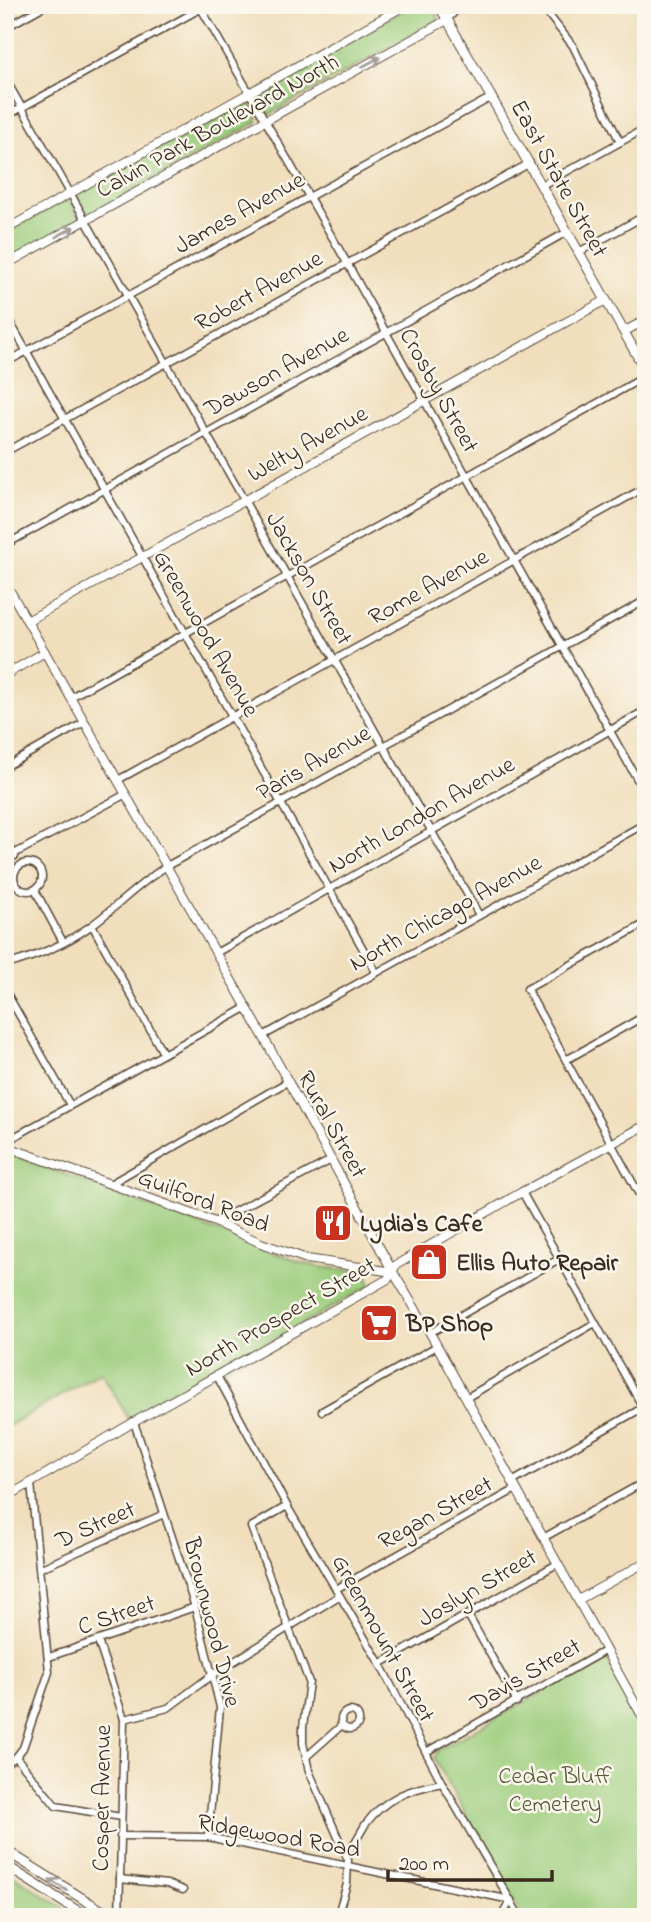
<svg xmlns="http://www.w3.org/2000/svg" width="651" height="1922" font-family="'Indie Flower',sans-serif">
<rect width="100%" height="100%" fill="#fbf7ec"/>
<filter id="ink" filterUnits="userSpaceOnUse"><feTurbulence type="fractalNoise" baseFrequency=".0143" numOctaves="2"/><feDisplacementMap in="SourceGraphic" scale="14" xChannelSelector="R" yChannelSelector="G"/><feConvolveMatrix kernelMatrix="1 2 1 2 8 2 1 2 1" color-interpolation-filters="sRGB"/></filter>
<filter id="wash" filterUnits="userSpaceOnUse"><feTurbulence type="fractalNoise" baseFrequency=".00686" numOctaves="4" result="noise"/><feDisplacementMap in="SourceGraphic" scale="28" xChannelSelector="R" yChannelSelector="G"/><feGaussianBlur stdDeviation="1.57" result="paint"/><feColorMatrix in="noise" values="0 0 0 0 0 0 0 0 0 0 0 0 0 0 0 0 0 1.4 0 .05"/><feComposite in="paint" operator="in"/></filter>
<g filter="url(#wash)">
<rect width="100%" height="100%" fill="#f0debc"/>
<!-- green -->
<g fill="#9ccd7d" stroke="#6c7c4e" stroke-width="2">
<polygon points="413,5 432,5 438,17 438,21 268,115 263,112 255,97 256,93"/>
<path d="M244,100c7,1 14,15 13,22l-167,93 -7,-4 -7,-13 1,-5z"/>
<polygon points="68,199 79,215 79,220 5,262 5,233"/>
<polygon points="5,1152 296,1261 320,1267 366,1272 371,1285 130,1421 101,1372 5,1428"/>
<polygon points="602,1659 607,1660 646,1729 646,1917 523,1917 434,1758 438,1750"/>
<polygon points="5,1870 77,1917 5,1917"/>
</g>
</g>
<g filter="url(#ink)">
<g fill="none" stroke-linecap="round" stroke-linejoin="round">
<defs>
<g id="street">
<polyline points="199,5 347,263 646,795"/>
<polyline points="541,5 573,46 620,142"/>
<polyline points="645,5 646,6"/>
<polyline points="447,20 461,5"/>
<polyline points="5,28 46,5"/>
<polyline points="5,78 479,915"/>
<polyline points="5,117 207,5"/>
<polyline points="542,185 646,128"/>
<polyline points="579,252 646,215"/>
<polyline points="5,313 376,972"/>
<polyline points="5,363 492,97"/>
<polyline points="5,452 530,163"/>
<polyline points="5,545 567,232"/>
<polyline points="71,697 646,376"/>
<polyline points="5,767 85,722"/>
<polyline points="118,780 646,487"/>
<polyline points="5,838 15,856"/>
<polyline points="14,854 126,794"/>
<circle cx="28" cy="877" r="14"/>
<polyline points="35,890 63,942"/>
<polyline points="646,923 527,989 646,1207"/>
<polyline points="92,925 163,1053"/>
<polyline points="216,953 646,710"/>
<path d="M5,965c31,-8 61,-21 87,-40 26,-19 47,-42 75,-59 159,-90 319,-178 479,-266"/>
<polyline points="5,990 70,1105"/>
<polyline points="263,1036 646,823"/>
<polyline points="566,1060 646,1015"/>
<polyline points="5,1142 246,1008"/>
<polyline points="110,1184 287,1082"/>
<polyline points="522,1192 646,1413"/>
<polyline points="215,1222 331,1160"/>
<polyline points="430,1333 559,1259"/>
<polyline points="217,1376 287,1506 380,1664 442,1783 520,1917"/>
<polyline points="466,1398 595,1323"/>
<polyline points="322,1411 437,1346"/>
<polyline points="134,1422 195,1607 220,1707 208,1837"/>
<polyline points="512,1482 644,1407"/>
<polyline points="287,1506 251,1527 309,1682 303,1727 303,1743 309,1771 348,1860 347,1884 337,1917"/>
<polyline points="543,1538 646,1481"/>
<polyline points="41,1568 164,1514"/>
<polyline points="336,1589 516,1489"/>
<polyline points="468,1615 517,1702"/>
<polyline points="98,1641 124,1719 119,1917"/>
<polyline points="49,1657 195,1607"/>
<polyline points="380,1664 557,1564"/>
<circle cx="350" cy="1720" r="9"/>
<polyline points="124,1719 168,1708 212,1675 339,1596"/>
<polyline points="426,1752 606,1650"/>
<polyline points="16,1757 56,1806 121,1817"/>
<polyline points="306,1757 342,1725"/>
<polyline points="5,1764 16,1757 23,1748 49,1672 31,1483"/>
<polyline points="120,1836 208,1837 511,1900 501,1917"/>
<path d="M347,1854c7,-9 12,-19 18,-29 20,-28 45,-36 77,-42"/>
<polyline points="120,1879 167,1884 183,1890"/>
</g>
<g id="secondary">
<polyline points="5,230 406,5"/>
<polyline points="5,265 447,20"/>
<polyline points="625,331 646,320"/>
<polyline points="5,582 263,1036 393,1272 430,1333 646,1723"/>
<polyline points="27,621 606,300"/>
<polyline points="5,675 45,652"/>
<polyline points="5,1146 215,1222 261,1243 307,1259 393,1272"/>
<polyline points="5,1498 134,1422 388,1279 396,1265 522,1192 646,1125"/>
<polyline points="578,1600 646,1562"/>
</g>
<g id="primary">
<polyline points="439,5 646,371"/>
<polyline points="5,1850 112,1917"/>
<polyline points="5,1865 87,1917"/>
</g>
</defs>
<!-- street casing -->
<use href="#street" stroke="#564536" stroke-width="9"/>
<!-- secondary casing -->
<use href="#secondary" stroke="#564536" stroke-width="10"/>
<!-- primary casing -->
<use href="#primary" stroke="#564536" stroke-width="11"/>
<!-- street -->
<use href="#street" stroke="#fff" stroke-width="6"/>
<!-- secondary -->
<use href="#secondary" stroke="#fff" stroke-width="8"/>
<!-- primary -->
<use href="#primary" stroke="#fff" stroke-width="9"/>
</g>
<!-- one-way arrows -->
<defs><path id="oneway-shaft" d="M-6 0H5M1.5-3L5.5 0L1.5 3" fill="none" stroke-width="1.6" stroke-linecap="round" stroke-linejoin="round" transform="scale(1.75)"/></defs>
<g stroke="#a79f9a">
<use href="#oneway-shaft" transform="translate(371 62) rotate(-29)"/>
<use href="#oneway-shaft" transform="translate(65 232) rotate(-29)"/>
<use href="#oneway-shaft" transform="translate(58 1885) rotate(-148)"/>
</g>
</g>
<!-- icons -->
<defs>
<symbol id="restaurant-square" viewBox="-11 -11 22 22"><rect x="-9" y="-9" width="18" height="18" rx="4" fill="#c8321e" stroke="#fbf7ec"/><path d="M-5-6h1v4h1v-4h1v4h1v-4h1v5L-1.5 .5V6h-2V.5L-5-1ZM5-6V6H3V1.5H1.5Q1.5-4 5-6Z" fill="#fff"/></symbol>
<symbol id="shop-square" viewBox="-11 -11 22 22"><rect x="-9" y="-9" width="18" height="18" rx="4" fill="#c8321e" stroke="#fbf7ec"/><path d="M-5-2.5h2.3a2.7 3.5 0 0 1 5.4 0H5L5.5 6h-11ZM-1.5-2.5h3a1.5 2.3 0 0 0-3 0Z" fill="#fff"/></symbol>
<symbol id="supermarket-square" viewBox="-11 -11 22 22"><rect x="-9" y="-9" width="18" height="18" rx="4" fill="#c8321e" stroke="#fbf7ec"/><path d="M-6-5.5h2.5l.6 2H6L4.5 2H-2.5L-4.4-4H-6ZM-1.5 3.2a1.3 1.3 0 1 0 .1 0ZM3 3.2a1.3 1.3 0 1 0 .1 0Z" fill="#fff"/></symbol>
</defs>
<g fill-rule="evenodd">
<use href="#restaurant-square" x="311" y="1201" width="44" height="44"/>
<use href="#shop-square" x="407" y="1240" width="44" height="44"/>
<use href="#supermarket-square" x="357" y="1301" width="44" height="44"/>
</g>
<g text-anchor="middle" stroke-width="5" stroke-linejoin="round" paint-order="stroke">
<!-- street labels -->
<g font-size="24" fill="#3b2a1e" stroke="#fbf7ec">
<text transform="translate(217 125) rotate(-29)" y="8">Calvin Park Boulevard North</text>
<text transform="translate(560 178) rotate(61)" y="8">East State Street</text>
<text transform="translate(239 212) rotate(-29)" y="8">James Avenue</text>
<text transform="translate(258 290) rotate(-29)" y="8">Robert Avenue</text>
<text transform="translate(276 371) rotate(-29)" y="8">Dawson Avenue</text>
<text transform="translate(440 390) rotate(61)" y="8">Crosby Street</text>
<text transform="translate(307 443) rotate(-29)" y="8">Welty Avenue</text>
<text transform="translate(310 578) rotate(60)" y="8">Jackson Street</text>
<text transform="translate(428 586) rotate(-29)" y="8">Rome Avenue</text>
<text transform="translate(207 633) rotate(60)" y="8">Greenwood Avenue</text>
<text transform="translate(313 762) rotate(-30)" y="8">Paris Avenue</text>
<text transform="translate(421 814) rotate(-30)" y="8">North London Avenue</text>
<text transform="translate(445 912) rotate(-29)" y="8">North Chicago Avenue</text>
<text transform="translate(333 1124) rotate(61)" y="8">Rural Street</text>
<text transform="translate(204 1200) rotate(21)" y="8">Guilford Road</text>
<text transform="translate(280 1316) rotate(-30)" y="8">North Prospect Street</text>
<text transform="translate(435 1512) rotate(-29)" y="8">Regan Street</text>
<text transform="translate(95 1524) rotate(-24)" y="8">D Street</text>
<text transform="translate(477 1587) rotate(-30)" y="8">Joslyn Street</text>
<text transform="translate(116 1614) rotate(-19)" y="8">C Street</text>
<text transform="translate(213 1622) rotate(76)" y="8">Brownwood Drive</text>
<text transform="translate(384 1638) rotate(61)" y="8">Greenmount Street</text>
<text transform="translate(525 1674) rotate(-30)" y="8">Davis Street</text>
<text transform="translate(101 1798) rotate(-89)" y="8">Cosper Avenue</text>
<text transform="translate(279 1835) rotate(10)" y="8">Ridgewood Road</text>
</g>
<!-- poi labels -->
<g font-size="24" font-weight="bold" fill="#3b2a1e" stroke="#fbf7ec" text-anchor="start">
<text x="360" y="1231">Lydia's Cafe</text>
<text x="456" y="1270">Ellis Auto Repair</text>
<text x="406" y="1331">BP Shop</text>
</g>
<!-- park labels -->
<g font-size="24" fill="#585b3a" stroke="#fbf7ec">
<text x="555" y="1783">Cedar Bluff<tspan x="555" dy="28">Cemetery</tspan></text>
</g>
</g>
<!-- margin -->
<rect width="651" height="1922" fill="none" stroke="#fbf7ec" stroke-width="28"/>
<!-- scale -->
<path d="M388 1870v10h164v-10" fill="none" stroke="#3b2a1e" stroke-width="3.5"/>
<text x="399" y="1870" font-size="21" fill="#3b2a1e" stroke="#fbf7ec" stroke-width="5" paint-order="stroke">200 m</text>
</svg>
